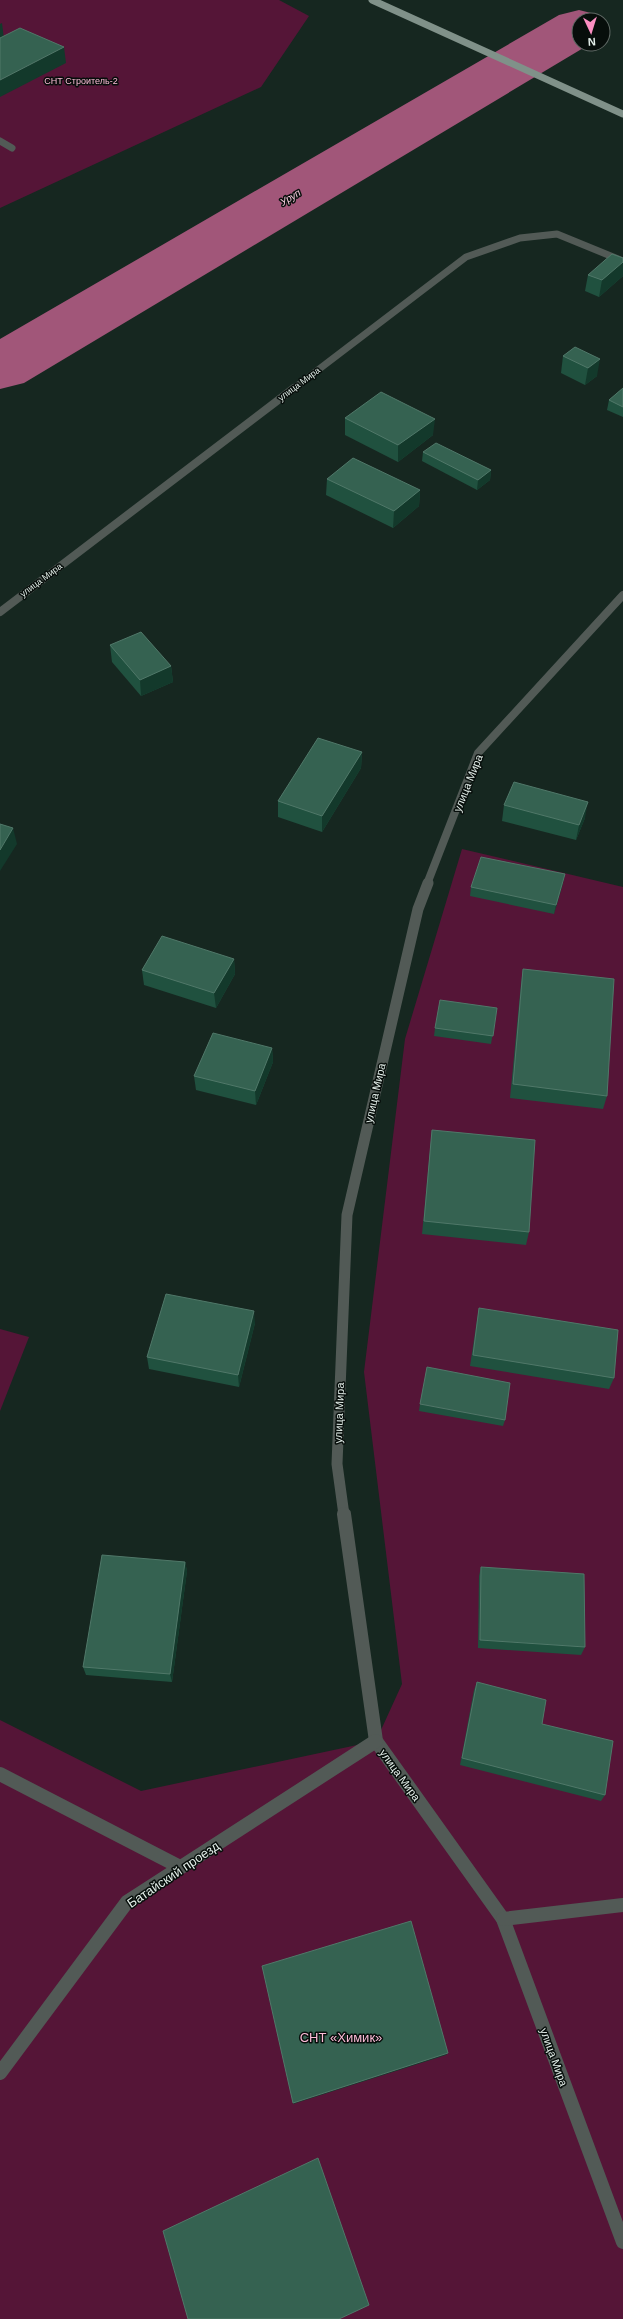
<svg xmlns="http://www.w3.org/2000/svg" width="623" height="2319" font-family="Arial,sans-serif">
<rect width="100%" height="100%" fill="#162720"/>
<!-- green -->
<g fill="#551537">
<polygon points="0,0 279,0 309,16 261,87 0,208"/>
<polygon points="462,849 623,887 623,2319 0,2319 0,1720 141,1791 376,1741 402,1684 364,1372 405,1039"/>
<polygon points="0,1329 29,1337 0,1411"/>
</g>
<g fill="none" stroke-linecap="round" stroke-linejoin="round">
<!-- river -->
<g fill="#a15679" fill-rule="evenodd">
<polygon points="579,10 599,15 602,20 579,20 579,44 590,44 24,383 0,389 0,339 559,15"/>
<polygon points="603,21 607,27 603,33"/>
</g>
<!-- service-far1 -->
<polyline stroke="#525a56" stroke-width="7" points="0,141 12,148"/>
<!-- service -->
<polyline stroke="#525a56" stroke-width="14" points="0,1774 180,1867"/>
<!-- minor-far3 -->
<polyline stroke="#525a56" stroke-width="7" points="293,389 466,257 520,238 557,234 623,261"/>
<!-- minor-far2 -->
<g stroke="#525a56" stroke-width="8">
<polyline points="0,612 294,388"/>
<polyline points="427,884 478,753 623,595"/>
</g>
<!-- minor-far1 -->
<polyline stroke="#525a56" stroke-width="11" points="344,1515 337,1464 347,1215 418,909 428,883"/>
<!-- minor -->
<g stroke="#525a56" stroke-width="14">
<polyline points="344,1514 376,1741 503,1919 623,2242"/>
<polyline points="503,1919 623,1905"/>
<polyline points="0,2073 127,1902 376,1741"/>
</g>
<!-- primary -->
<polyline stroke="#809189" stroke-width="7" points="372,0 623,114"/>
</g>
<!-- wall -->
<g fill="#20513f">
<polygon points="588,275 623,276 599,297 585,291"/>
<polygon points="575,347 597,376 585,385 561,373 563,356"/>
<polygon points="623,388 623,417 607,410 609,400"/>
<polygon points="345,418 433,435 398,462 345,435"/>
<polygon points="423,452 491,470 490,480 477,490 422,461"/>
<polygon points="327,479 420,490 419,506 393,528 326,495"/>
<polygon points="110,645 171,666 173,682 141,696 112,662"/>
<polygon points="362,752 361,768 322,832 278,817 278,801"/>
<polygon points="504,805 585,818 576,840 502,821"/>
<polygon points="563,883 554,914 470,896 471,887"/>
<polygon points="234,959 235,974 216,1008 144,985 142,970"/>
<polygon points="523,969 607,1096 603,1109 510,1098 521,984"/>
<polygon points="497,1008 491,1044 434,1036 435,1028"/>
<polygon points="272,1048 273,1062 256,1105 196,1090 194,1076"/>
<polygon points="432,1130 529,1232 526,1245 422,1234"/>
<polygon points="479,1308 614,1378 609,1389 470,1366 477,1320"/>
<polygon points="255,1323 239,1387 149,1369 147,1357"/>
<polygon points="420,1404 505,1420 503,1426 419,1411"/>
<polygon points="185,1562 187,1571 172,1682 86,1675 83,1667"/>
<polygon points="481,1567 585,1647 581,1655 478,1648 479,1576"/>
<polygon points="477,1682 542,1724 605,1795 601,1801 460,1765 474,1690"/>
</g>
<!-- shaded-wall -->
<g fill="#13392b">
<polygon points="2,23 4,39 0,41 0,24"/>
<polygon points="64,47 66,63 0,97 0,80"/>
<polygon points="623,262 623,276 599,297 602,280"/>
<polygon points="600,359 597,376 585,385 588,368"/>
<polygon points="435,419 433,435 398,462 398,445"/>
<polygon points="491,470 490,480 477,490 478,480"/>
<polygon points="420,490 419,506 393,528 394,511"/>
<polygon points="171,666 173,682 141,696 140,680"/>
<polygon points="362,752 361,768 322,832 322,816"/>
<polygon points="588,802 585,818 576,840 579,825"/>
<polygon points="13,828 17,844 0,871 0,850"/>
<polygon points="565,874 563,883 554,914 556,905"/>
<polygon points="234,959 235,974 216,1008 214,993"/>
<polygon points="272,1048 273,1062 256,1105 255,1091"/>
<polygon points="254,1311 255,1323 239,1387 238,1375"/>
<polygon points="185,1562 187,1571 172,1682 170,1674"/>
<polygon points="448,2053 446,2055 293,2104 293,2103"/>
</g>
<!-- building -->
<g fill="#356251" stroke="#507869">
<polygon points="20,28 64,47 0,80 0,38"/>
<polygon points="612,254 623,258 623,262 602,280 588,275"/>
<polygon points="575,347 600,359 588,368 563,356"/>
<polygon points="623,388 623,407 609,400"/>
<polygon points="381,392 435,419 398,445 345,418"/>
<polygon points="436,443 491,470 478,480 423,452"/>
<polygon points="353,458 420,490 394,511 327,479"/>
<polygon points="141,632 171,666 140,680 110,645"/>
<polygon points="318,738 362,752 322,816 278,801"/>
<polygon points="514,782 588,802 579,825 504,805"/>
<polygon points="0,824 13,828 0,850"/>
<polygon points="481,857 565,874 556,905 471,887"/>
<polygon points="162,936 234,959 214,993 142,970"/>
<polygon points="523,969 614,979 607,1096 513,1084"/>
<polygon points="440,1000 497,1008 493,1036 435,1028"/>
<polygon points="213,1033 272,1048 255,1091 194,1076"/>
<polygon points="432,1130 535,1140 529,1232 424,1221"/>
<polygon points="166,1294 254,1311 238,1375 147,1357"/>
<polygon points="479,1308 618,1330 614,1378 473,1355"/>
<polygon points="427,1367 510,1383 505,1420 420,1404"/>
<polygon points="102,1555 185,1562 170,1674 83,1667"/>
<polygon points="481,1567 584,1574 585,1647 480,1640"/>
<polygon points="477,1682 546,1700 542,1724 613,1741 605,1795 462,1758"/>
<polygon points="411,1921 448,2053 293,2103 262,1966"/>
<polygon points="318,2158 369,2305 339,2319 188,2319 163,2231"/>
</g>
<g text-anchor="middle" stroke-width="3" stroke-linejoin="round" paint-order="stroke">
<!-- far-park labels -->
<g font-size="9" fill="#fcbbd7" stroke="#070e0b">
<text x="81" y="84">СНТ Строитель-2</text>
</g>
<!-- far-street labels -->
<g font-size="9" fill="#e4efea" stroke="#070e0b">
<text transform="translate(299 384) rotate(-37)" y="3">улица Мира</text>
<text transform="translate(41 580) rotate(-37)" y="3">улица Мира</text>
</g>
<!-- far-water labels -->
<g font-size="10" font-style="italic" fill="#facee0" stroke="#070e0b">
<text transform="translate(290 197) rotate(-31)" y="4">Уруп</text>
</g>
<!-- street labels -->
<g font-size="11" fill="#e4efea" stroke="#070e0b">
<text transform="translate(468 783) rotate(-68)" y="4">улица Мира</text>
<text transform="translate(375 1093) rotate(-77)" y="4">улица Мира</text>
<text transform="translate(339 1413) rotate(-88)" y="4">улица Мира</text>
<text transform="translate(400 1775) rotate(54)" y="4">улица Мира</text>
<text transform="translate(554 2057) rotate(70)" y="4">улица Мира</text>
</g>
<!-- near-street labels -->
<g font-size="13" fill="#e4efea" stroke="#070e0b">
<text transform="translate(173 1874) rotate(-34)" y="5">Батайский проезд</text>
</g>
<!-- near-park labels -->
<g font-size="13" fill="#fcbbd7" stroke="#070e0b">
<text x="341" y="2042">СНТ «Химик»</text>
</g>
</g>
<!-- north arrow -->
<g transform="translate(591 32) rotate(176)"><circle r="19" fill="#070e0b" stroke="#5f6864"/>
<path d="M0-3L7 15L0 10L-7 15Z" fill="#fc8fc2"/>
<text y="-6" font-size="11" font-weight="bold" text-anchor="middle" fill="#e4efea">N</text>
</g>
</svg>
